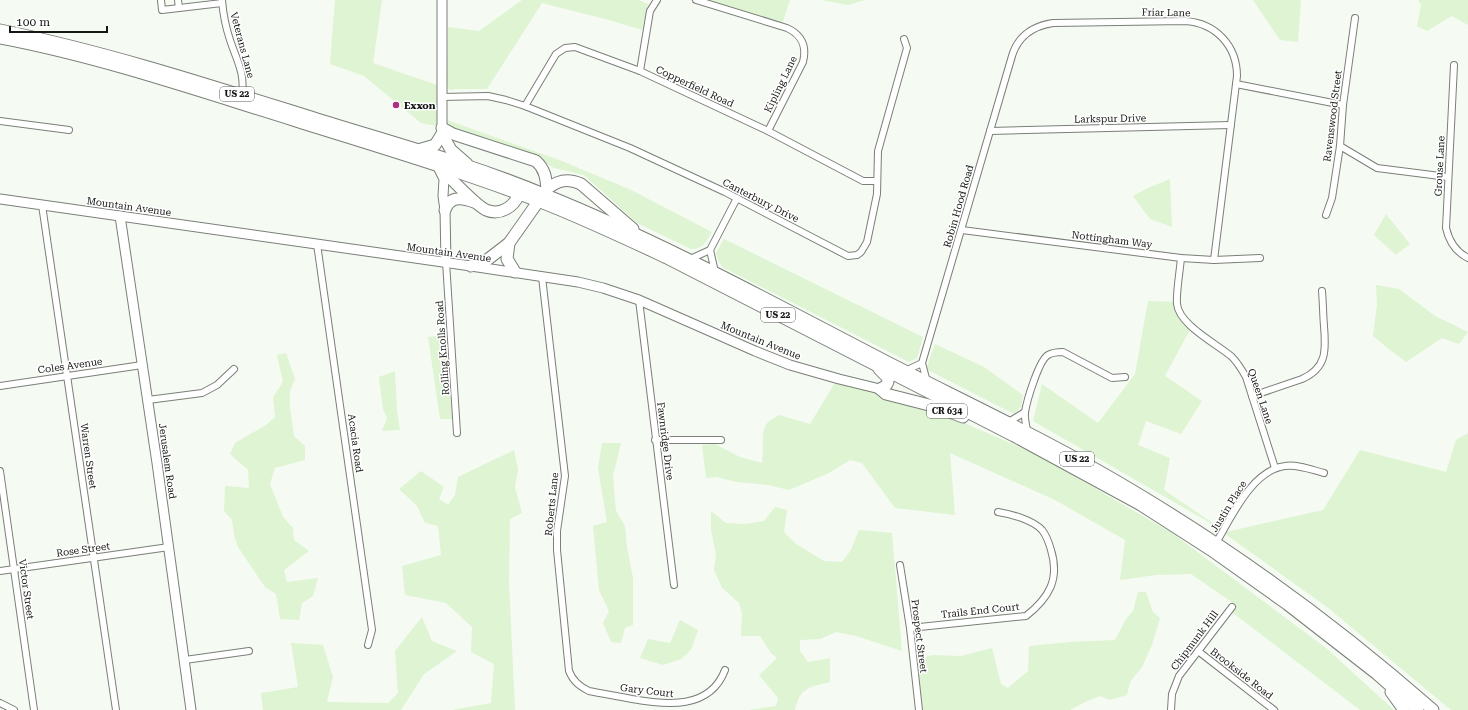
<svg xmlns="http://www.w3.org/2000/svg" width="1468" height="710" font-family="'Roboto Serif',serif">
<rect width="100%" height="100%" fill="#f5fbf2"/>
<!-- green -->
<g fill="#def4d2">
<polygon points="335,0 382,0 373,63 437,85 437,126 421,123 364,76 330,64"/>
<polygon points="522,0 639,0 648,4 642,30 609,20 542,3 487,89 456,89 449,90 447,84 448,27 479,31"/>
<polygon points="691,0 790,0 780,30"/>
<polygon points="821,0 865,0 848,5"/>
<polygon points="1253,0 1301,0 1298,42 1280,40"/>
<polygon points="1418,0 1468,0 1468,25 1452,16 1427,31 1417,26 1421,5"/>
<path d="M447,120l115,41 69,29 81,42c-6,9 -9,18 -21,17l-54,-26 -53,-48 -30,-7 -16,-10 -82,-28 -6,-4z"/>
<polygon points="1170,179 1172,227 1150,219 1133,196 1148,188"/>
<polygon points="1386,214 1410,244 1396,255 1374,235"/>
<polygon points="724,239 923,337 917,358 909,362 722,267 718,260 716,253"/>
<polygon points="1376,285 1399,289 1435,316 1468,332 1459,344 1442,338 1406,362 1390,350 1373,336 1377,305"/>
<polygon points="1148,301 1179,302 1181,316 1191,328 1165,376 1202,401 1181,434 1146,421 1138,445 1170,458 1164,490 1226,532 1323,510 1360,450 1446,472 1456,440 1468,433 1468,710 1451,710 1327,607 1207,521 1033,421 1042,384 1098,423 1135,374"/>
<polygon points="445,335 452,419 440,419 428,337"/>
<polygon points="935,344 984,367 1023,395 1021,407 1014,414 926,369"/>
<polygon points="286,353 295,379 290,391 290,408 294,436 305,446 305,460 275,468 270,484 283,517 293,528 294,540 309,551 284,570 287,582 318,578 313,596 302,603 299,620 280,619 276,594 265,587 238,547 234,535 232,520 224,511 225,486 249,488 248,470 230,454 235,443 266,425 275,417 273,397 283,382 277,355"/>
<polygon points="395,371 397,411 400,430 382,431 387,418 383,409 379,377"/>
<path d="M836,381l100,30 100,43 136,79 154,115 68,62h-34l-131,-100 4,-7 -42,-29 -35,1 -36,5 5,-40 -70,-40 -105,-47 5,62 -60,-7 -33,-45 -12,-3 -21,13 -40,17 -21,-5 -31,-3 -21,-5 -10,1 -4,-33 13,-1 25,13 22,6c2,-11 -2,-34 6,-41 3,-3 8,-5 11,-7l31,9z"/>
<polygon points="602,443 621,443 613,476 616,511 625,526 627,547 633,578 633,625 625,628 621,643 611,642 603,623 609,611 599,590 593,526 607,522 598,468"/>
<polygon points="514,450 518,469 515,487 522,513 510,519 509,581 515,710 452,710 491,703 494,664 471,652 472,627 446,603 405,595 402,566 441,555 438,526 425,523 417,506 399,489 421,471 444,487 439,499 448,505 455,495 458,477"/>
<path d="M775,507l12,3 -3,22 12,12 28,17 18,1 9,-12 8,-20 33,3 10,118 -46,-15 -20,-4 -16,7 -20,1v11l8,11 22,-4v24c-20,5 -30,5 -35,28h-47l28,-4 2,-8 -19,-23 18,-17 -6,-5 -11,-17h-19l1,-23 -3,-10 -17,-15 -8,-18 2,-15 -5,-25v-19l15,12 19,1 19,-3z"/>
<polygon points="1138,592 1146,592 1153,612 1160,618 1152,645 1142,667 1130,682 1127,695 1110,700 1100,696 1085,702 1070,710 923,710 917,659 933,655 961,656 992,648 1001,684 1008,688 1028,671 1029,646 1070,642 1115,640 1126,619 1133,611"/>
<polygon points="422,617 432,641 457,651 424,674 401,710 263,710 261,693 298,687 291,643 323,645 333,677 327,702 388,703 398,693 395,651"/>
<polygon points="680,620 698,630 691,650 681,659 663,665 640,658 648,639 670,643"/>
</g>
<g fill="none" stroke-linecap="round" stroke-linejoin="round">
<defs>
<g id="street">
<polyline points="161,0 162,10 222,3"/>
<polyline points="178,0 179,8"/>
<path d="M222,0c1,13 4,28 8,40 7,21 15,33 12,55"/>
<path d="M696,0l91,28c15,7 20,18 16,34l-35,69"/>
<path d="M1454,65l-8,163c3,13 10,24 22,30"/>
<polyline points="640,71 650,11 657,0"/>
<polyline points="1236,84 1343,105"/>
<polyline points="442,97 488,96 506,100 525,106 630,148 725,192 848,256 857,255 861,252 867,242 877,194 878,151 907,48 904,39"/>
<polyline points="525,106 556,54 565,48 575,47 640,71 768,131 863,181 877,181"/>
<polyline points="0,121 69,130"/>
<polyline points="990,131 1231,125"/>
<polyline points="1340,146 1377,168 1448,177"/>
<polyline points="42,205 116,710"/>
<polyline points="1326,215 1332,198 1340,146 1343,105 1355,18"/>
<polyline points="962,230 1181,258 1214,260 1260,258"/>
<polyline points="317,244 372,630 368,645"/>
<polyline points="710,250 715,272"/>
<path d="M1181,258c-1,12 -5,35 -4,46 2,21 40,40 55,53 6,6 10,13 14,20l29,91"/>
<polyline points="688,260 710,250 737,198"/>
<polyline points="446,262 457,433"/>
<path d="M542,277l23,199 -8,55v19l12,121c4,10 10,15 20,20 14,3 29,5 43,8 34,6 78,11 93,-29"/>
<polyline points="639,300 674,585"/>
<polyline points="905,371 922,363"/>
<path d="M927,382l-5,-19 90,-307c6,-20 21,-30 41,-33l132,-2c31,2 52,25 52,55l-23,184"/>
<polyline points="0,386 142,365"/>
<path d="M1252,396l50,-17c25,-11 24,-29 22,-53 -1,-12 -1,-23 -2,-35"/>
<polyline points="148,400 202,393 217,385 234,369"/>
<polyline points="1007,423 1025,412"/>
<path d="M1027,433c0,-6 -3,-15 -2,-21 2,-12 14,-52 23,-57 5,-3 10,-3 15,-3l49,26 13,-1"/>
<polyline points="655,440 721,440"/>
<polyline points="0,471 34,710"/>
<path d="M1216,543c15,-25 36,-73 69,-77 13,-2 27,4 39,7"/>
<polyline points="900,565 910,628 919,710"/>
<polyline points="0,571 169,547"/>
<path d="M910,628l116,-12c23,-18 34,-37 25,-66 -2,-7 -4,-14 -9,-20 -9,-10 -31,-16 -44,-18"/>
<polyline points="1198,651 1274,710"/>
<polyline points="185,660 249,651"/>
<polyline points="0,703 14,710"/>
<polyline points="1171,710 1172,694 1179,676 1232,607"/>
</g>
<g id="secondary">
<polyline points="442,134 442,0"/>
<polyline points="439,169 444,179 443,196 445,210 446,262"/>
<polyline points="0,199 471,266 578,282 603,288 639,300 755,351 790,365 839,379 880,389"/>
<polyline points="120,216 157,463 191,710"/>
</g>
<g id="highway">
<path d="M0,30c108,22 212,56 317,89 77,24 155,45 229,76 119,48 233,111 347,170 81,41 164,80 242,127 105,63 206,137 298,218"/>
<path d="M0,38c100,19 196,52 293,82 82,26 164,50 245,81 44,17 86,37 129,57l347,178 127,69 70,45 76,54 90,70 41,36"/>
<path d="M442,128l11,6 83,27c9,8 10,17 11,28"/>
<polyline points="442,134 451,150 467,164"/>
<polyline points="418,150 435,145 442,134"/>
<path d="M441,169c11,10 33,35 45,41 14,6 28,-3 33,-16l-1,-7"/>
<path d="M445,210c5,-15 18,-12 29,-8"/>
<polyline points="509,243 507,259 515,272"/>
<path d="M471,266l16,-6 22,-17 38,-54c11,-9 21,-11 34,-5l52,45"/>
<path d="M879,369l9,9c1,7 -4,9 -8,11l6,5 51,13 26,10"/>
<polyline points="1391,692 1404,710"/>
</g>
</defs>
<!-- street casing -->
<use href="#street" stroke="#7a7f78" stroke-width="8"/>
<!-- secondary casing -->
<use href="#secondary" stroke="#7a7f78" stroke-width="11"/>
<!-- highway casing -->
<use href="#highway" stroke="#7a7f78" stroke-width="13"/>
<!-- street -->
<use href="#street" stroke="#fff" stroke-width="6"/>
<!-- secondary -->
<use href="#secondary" stroke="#fff" stroke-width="9"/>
<!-- highway -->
<use href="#highway" stroke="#fff" stroke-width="11"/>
</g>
<!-- markers -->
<circle fill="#ad3082" stroke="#fff" stroke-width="1.5" cx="396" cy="105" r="4"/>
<g text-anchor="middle" stroke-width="3" stroke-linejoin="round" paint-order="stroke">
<!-- shield labels -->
<g fill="#fff" stroke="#5b5d5a" stroke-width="1">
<rect x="220" y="87" width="34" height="14" rx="3"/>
<rect x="761" y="308" width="34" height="14" rx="3"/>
<rect x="927" y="404" width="40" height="14" rx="3"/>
<rect x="1060" y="452" width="34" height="14" rx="3"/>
</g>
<g font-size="9" font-weight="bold" fill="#151714">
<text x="237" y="97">US 22</text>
<text x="778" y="318">US 22</text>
<text x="947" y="414">CR 634</text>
<text x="1077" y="462">US 22</text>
</g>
<!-- street labels -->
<g font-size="10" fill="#151714" stroke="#fff">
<text transform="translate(1166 12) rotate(1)" y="4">Friar Lane</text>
<text transform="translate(243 45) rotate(75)" y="4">Veterans Lane</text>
<text transform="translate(780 84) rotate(-64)" y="4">Kipling Lane</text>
<text transform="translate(695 86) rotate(25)" y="4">Copperfield Road</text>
<text transform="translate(1332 116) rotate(-83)" y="4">Ravenswood Street</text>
<text transform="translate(1110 118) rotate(-1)" y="4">Larkspur Drive</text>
<text transform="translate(1439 166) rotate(-87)" y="4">Grouse Lane</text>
<text transform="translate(761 200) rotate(27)" y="4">Canterbury Drive</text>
<text transform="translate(129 206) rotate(8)" y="4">Mountain Avenue</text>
<text transform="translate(958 206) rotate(-74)" y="4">Robin Hood Road</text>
<text transform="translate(1112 239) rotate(7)" y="4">Nottingham Way</text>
<text transform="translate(449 252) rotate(8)" y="4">Mountain Avenue</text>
<text transform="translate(761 340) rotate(22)" y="4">Mountain Avenue</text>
<text transform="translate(442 348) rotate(-94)" y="4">Rolling Knolls Road</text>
<text transform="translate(70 365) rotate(-8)" y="4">Coles Avenue</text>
<text transform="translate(1261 396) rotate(71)" y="4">Queen Lane</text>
<text transform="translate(666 441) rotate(83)" y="4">Fawnridge Drive</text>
<text transform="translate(356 443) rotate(82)" y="4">Acacia Road</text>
<text transform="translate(89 456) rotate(82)" y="4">Warren Street</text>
<text transform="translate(168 461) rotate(82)" y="4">Jerusalem Road</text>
<text transform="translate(551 504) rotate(-84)" y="4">Roberts Lane</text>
<text transform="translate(1228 506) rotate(-58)" y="4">Justin Place</text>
<text transform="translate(83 549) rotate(-8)" y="4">Rose Street</text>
<text transform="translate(27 589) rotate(82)" y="4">Victor Street</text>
<text transform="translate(980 610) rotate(-6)" y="4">Trails End Court</text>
<text transform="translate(920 636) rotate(83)" y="4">Prospect Street</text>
<text transform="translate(1194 640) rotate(-53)" y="4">Chipmunk Hill</text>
<text transform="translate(1242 673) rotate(38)" y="4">Brookside Road</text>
<text transform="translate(647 690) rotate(7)" y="4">Gary Court</text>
</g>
<!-- poi labels -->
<g font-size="10" font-weight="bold" fill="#151714" stroke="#fff" text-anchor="start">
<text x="404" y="109">Exxon</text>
</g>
</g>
<!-- scale -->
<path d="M10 26v6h97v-6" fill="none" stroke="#151714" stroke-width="2"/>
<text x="16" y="26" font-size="12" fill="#151714" stroke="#ffffff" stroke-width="3" paint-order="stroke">100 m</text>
</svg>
